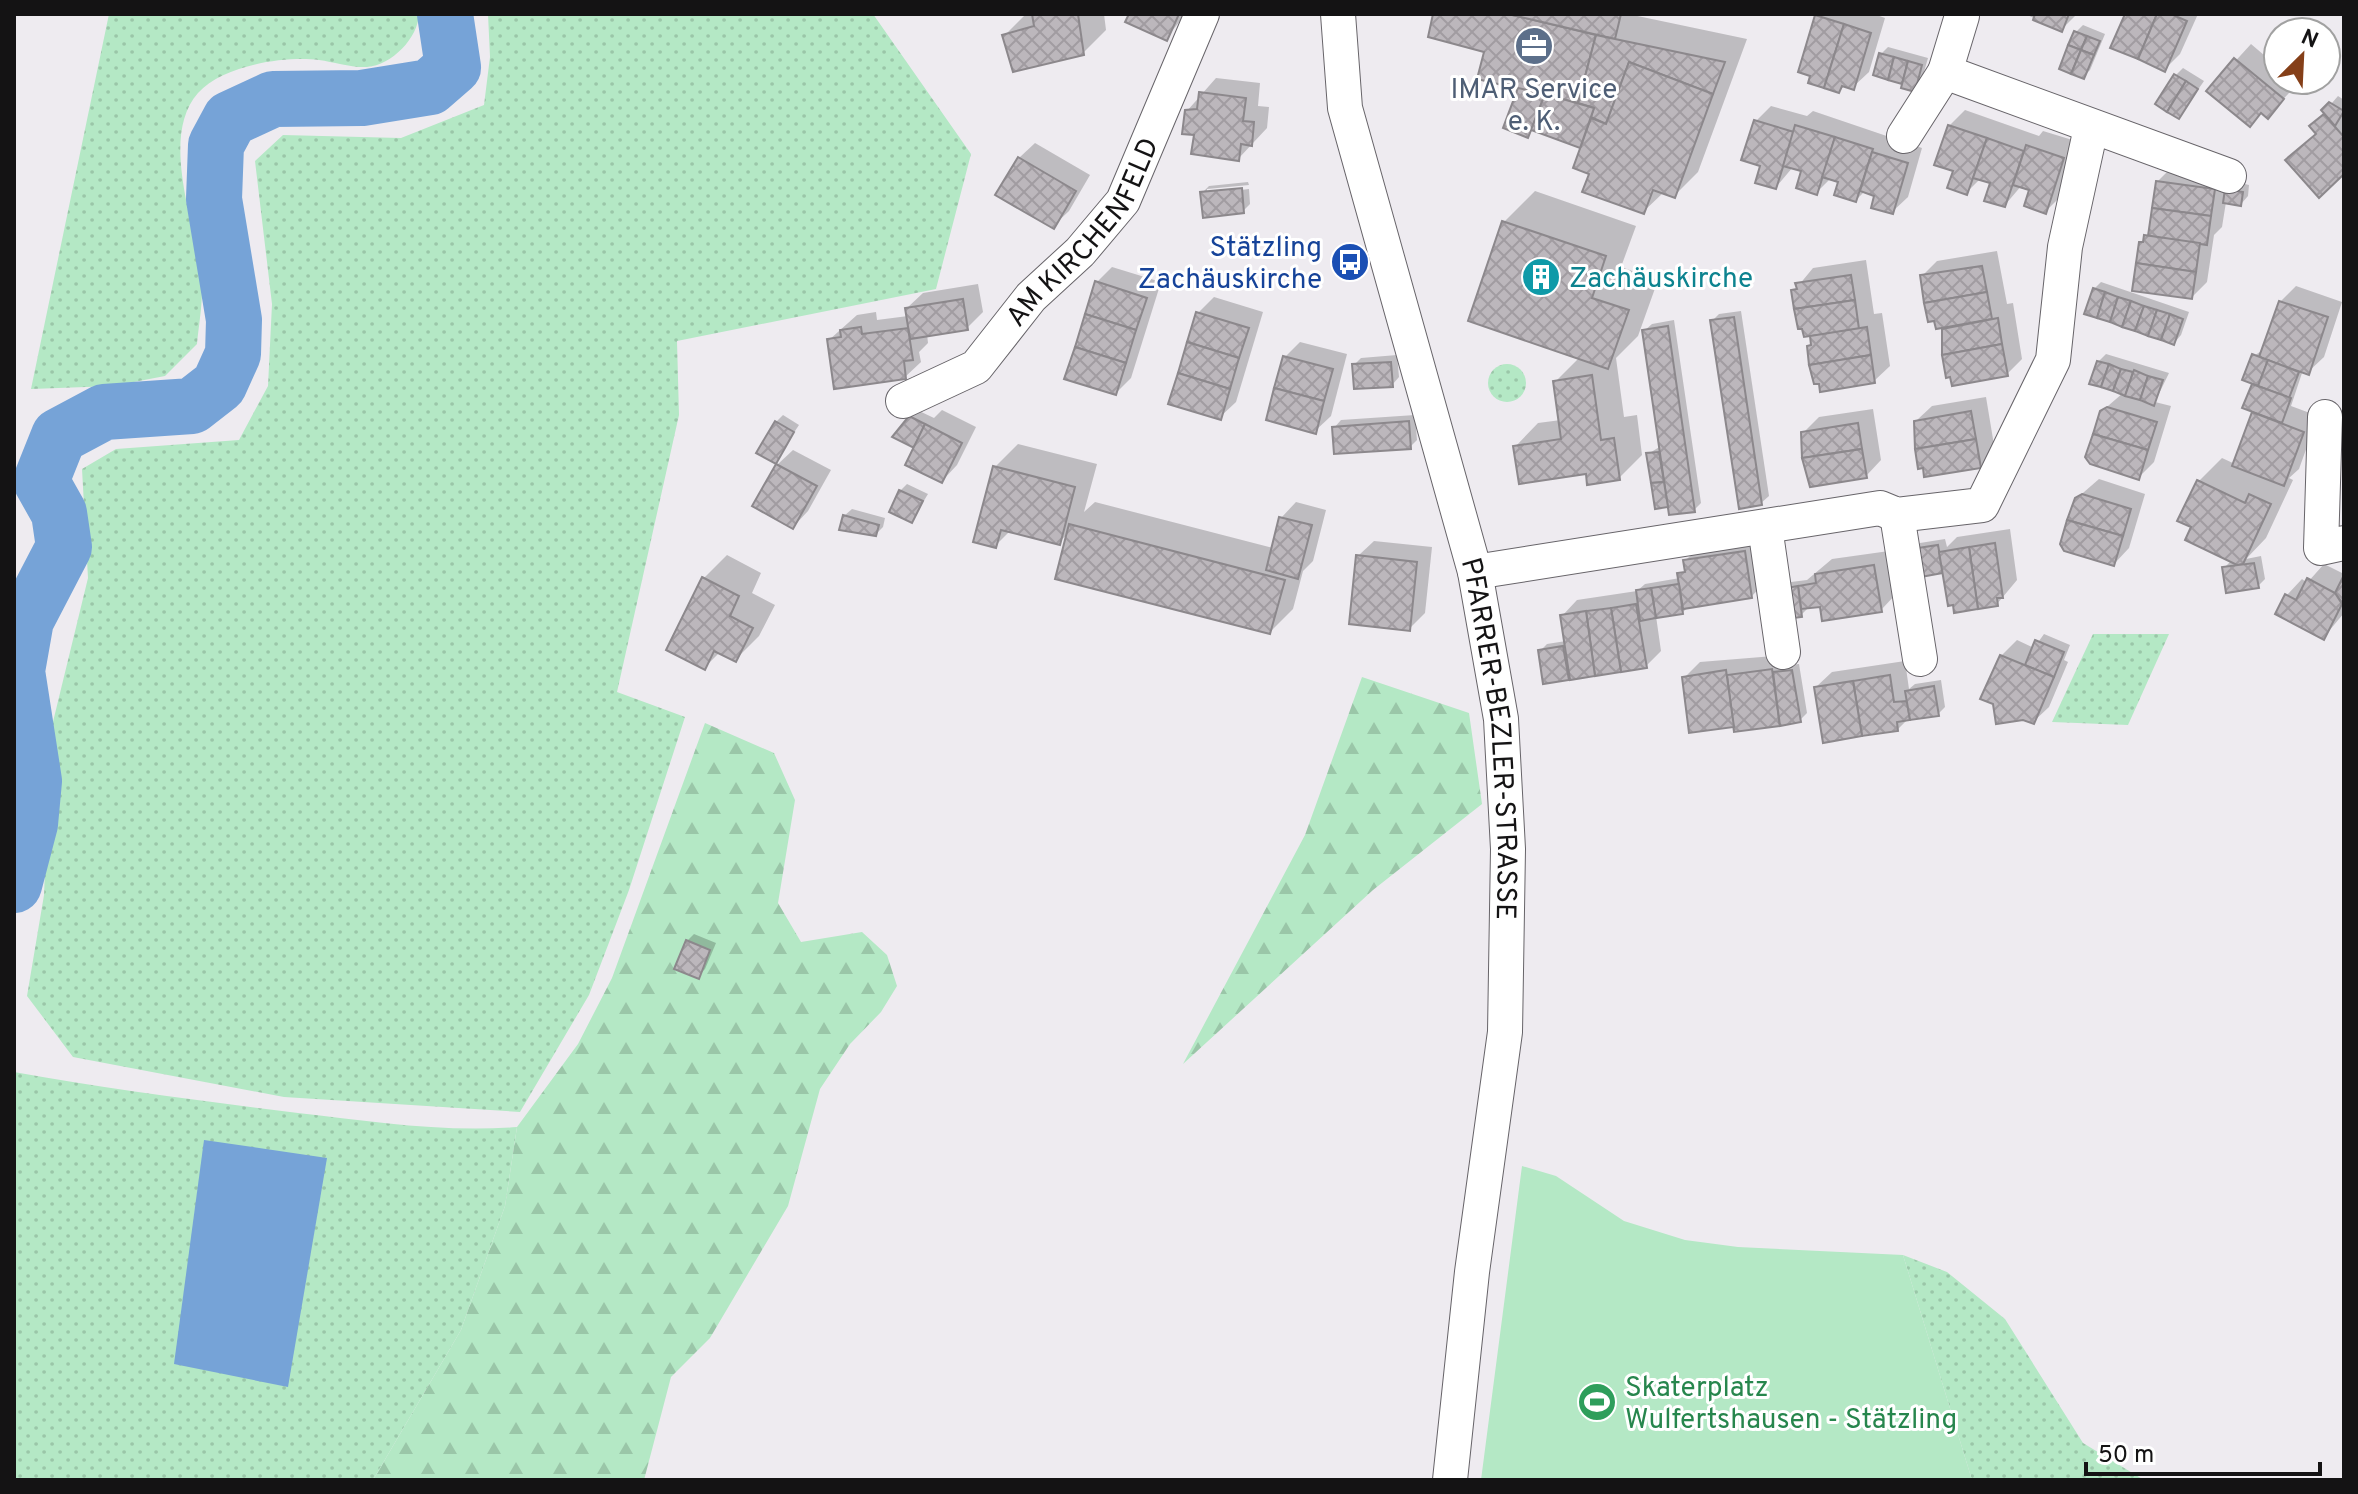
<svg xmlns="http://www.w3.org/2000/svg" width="2358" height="1494" font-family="Overpass,sans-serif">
<defs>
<pattern id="grass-dots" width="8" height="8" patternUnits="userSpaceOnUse" patternTransform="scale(2)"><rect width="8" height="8" fill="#b4e8c5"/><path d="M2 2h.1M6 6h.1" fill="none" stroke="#9ac6a8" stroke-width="1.8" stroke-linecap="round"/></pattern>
<pattern id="forest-firs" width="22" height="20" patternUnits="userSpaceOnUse" patternTransform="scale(2)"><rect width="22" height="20" fill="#b4e8c5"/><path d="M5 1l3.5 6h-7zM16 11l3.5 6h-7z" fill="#9ac6a8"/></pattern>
<pattern id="building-cross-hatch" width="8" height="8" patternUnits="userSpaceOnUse" patternTransform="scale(2)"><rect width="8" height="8" fill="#bcb7bc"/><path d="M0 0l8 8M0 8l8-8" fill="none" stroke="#a19ca1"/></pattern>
</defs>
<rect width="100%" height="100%" fill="#eeebf0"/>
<!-- grass -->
<g fill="url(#grass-dots)">
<path d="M109,14h310c-1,24 -27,51 -52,53 -15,1 -33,-5 -48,-7 -35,-4 -96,5 -121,33 -39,44 -2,132 3,184 3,21 -2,45 -4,67l-32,32 -52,10 -82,3z"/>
<polygon points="488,14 873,14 971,154 936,289 677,341 679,415 617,692 685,717 629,890 589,995 520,1112 284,1097 73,1057 27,996 44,895 51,730 88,578 82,469 116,449 239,440 268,386 272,304 255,161 283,135 401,138 484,105 490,57"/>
<circle cx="1507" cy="383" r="19"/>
<polygon points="2093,634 2169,634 2128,725 2052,722"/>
<path d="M14,1072c94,17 189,29 284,41 72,8 146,20 219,14l-12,79 -44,124 -88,150h-359z"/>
<polygon points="1903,1255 1947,1272 2005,1319 2083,1443 2144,1480 1972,1480"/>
</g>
<!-- forest -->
<g fill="url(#forest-firs)">
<polygon points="1362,677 1469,713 1482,804 1373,890 1183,1064 1305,835"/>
<polygon points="705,723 774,753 795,800 778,903 801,942 862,932 887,955 897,986 881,1012 850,1044 820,1089 788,1206 710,1338 671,1377 644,1480 373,1480 461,1330 505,1206 517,1127 578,1044 612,978"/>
</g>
<!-- garden -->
<polygon fill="#b4e8c5" points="1522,1166 1556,1176 1624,1221 1685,1240 1738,1247 1903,1255 1972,1480 1481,1480"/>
<!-- water -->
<polygon fill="#76a3d7" points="204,1140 327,1158 288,1387 174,1364"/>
<!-- shadow -->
<g fill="#0003">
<polygon points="1026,14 1104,14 1106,30 1083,53 1004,36"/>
<polygon points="1131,14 1186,14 1166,38"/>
<polygon points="1435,14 1628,14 1747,39 1698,172 1674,196 1664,192 1643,212 1585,140 1579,145 1534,129 1527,136 1520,87 1486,50"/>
<polygon points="1820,14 1874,14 1885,18 1869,72 1853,87 1845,85 1839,91 1817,16"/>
<polygon points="2025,14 2077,14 2061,30"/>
<polygon points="2127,14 2198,14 2180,54 2165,69"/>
<polygon points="2083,25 2105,34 2090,70 2083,77 2076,32"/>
<polygon points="2251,44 2278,67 2278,80 2298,83 2268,116 2209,90"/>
<polygon points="1888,47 1928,58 1921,82 1914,89 1876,74 1881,54"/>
<polygon points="2183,68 2204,81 2179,117 2176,75"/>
<polygon points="1216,78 1260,83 1258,106 1269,107 1267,128 1239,158 1187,111"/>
<polygon points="2338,96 2344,100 2344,172 2288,160 2318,132 2312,126"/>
<polygon points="1771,106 1807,116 1813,111 1922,148 1908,197 1892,212 1876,194 1865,191 1856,200 1841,181 1831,178 1817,192 1803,170 1793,167 1776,187 1763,164 1756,121"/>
<polygon points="1965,110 2039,136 2043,131 2079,142 2061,196 2046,211 2032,189 2022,185 2005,205 1992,182 1981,178 1967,192 1956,170 1949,126"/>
<polygon points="1035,143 1090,175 1069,211 1053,226 1019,158"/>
<polygon points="2173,166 2249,185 2248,196 2241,204 2226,202 2222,227 2214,235 2207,282 2192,297 2141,243 2151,231 2157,182"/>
<polygon points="1248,182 1249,185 1207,189 1207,194 1249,189 1250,204 1243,211 1202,193 1209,186"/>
<polygon points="1535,191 1636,226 1621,267 1658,280 1638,336 1616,358 1624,417 1637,415 1642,455 1619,478 1588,472 1515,447 1538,423 1561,420 1555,382 1580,357 1504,222"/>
<polygon points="1997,251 2007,304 2013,303 2022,359 2007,374 1948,375 1941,339 1945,335 1943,326 1922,276 1937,261"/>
<polygon points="1866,260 1874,314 1882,313 1890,366 1874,381 1809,347 1813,343 1794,291 1813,268"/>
<polygon points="1112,267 1161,282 1131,378 1116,393 1097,282"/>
<polygon points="2101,282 2189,312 2181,335 2174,343 2094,289"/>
<polygon points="978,284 983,312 967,328 927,334 928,343 919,352 921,362 905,377 829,340 857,315 876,312 877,320 908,316 907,308 923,293"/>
<polygon points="2296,286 2342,302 2324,357 2308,372 2303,370 2291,406 2318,416 2299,469 2289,478 2293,480 2266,538 2246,559 2261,556 2265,579 2258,586 2224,568 2232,560 2194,526 2199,481 2222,458 2235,464 2256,411 2245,407 2255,383 2254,356 2264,349 2280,302"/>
<polygon points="1214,297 1263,312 1236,402 1220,417 1198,313"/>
<polygon points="1741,311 1769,496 1761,503 1712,321 1719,314"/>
<polygon points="1674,320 1701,503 1694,510 1671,513 1648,454 1661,446 1644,331 1652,324"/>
<polygon points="1300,342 1347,354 1331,416 1315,431 1285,357"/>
<polygon points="2106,354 2169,373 2155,402 2171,406 2154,462 2139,477 2101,412 2123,393 2098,362"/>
<polygon points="1397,355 1399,377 1392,385 1354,365 1361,358"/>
<polygon points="1986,397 1995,451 1980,466 1916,421 1932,406"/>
<polygon points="1873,409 1881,460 1866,476 1803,433 1819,417"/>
<polygon points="917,410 934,418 942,410 976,427 957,465 942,481 916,448 910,417"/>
<polygon points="783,415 799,425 775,461 776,422"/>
<polygon points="1415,415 1417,440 1410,447 1334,428 1341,420"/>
<polygon points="1018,444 1097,464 1084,512 1095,502 1273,548 1281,518 1296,502 1326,510 1313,561 1303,571 1293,609 1270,632 1070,532 1059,542 1011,530 995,546 995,467"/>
<polygon points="793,450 831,470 808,511 793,527 777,465"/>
<polygon points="2099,479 2145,494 2129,548 2114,564 2076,499"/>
<polygon points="907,484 928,494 912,520 900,491"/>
<polygon points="852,509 885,518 883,527 876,534 844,516"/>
<polygon points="2010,529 2017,580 1997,604 1913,550 1920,543 1945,539 1947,547 1957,537"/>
<polygon points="1760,536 1766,581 1751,597 1688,607 1683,612 1656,616 1661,651 1646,666 1568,678 1540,651 1547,644 1566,641 1562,616 1577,600 1637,591 1645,584 1680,578 1687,567 1685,561 1701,545"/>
<polygon points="1374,541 1432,547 1425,613 1409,629 1358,556"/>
<polygon points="1889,551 1896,594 1881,610 1822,604 1808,608 1801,615 1783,589 1791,582 1807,580 1832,559"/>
<polygon points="727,555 761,573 752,593 775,605 759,636 736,659 720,652 705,667 704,578"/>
<polygon points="2324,564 2344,574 2344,613 2324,637 2278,613 2287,595 2302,579 2307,583"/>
<polygon points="2044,634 2070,645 2064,660 2068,662 2049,707 2033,722 1995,703 2001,656 2017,640 2034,648"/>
<polygon points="1787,655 1789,665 1799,664 1807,713 1800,720 1691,731 1684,678 1700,662"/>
<polygon points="1905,661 1909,689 1915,684 1941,680 1945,707 1938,714 1908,719 1898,729 1816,687 1832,672"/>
<polygon points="694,934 716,943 705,969 698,976 687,941"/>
</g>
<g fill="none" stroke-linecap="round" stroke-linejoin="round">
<!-- river -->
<polyline stroke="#76a3d7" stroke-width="56" points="14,885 30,824 34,781 17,671 26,620 64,547 59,513 41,481 59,436 104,412 192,406 219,385 233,354 234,320 214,199 216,145 230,119 273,99 362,98 430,87 453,67 445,14"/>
</g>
<!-- building -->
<g fill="url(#building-cross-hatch)" stroke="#8c888c" stroke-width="2">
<polygon points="1032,14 1078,14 1084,55 1013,72 1002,35 1034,26"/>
<polygon points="1129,14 1179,14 1167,41 1125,22"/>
<polygon points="1433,14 1508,14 1596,35 1578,103 1477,79 1484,52 1428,37"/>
<polygon points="1508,14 1621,14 1615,39"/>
<polygon points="2035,14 2069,14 2062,32 2033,20"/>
<polygon points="2125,14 2157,14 2138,59 2110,48"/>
<polygon points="2157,14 2171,14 2187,21 2165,72 2138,59"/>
<polygon points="1815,15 1844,24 1824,88 1808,83 1810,76 1798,72"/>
<polygon points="1844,24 1871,33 1854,90 1842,86 1839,93 1824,88"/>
<polygon points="2074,31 2087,36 2081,50 2068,45"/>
<polygon points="1596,35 1615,39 1725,62 1713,94 1629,62 1606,124 1591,117 1594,108 1578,103"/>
<polygon points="2087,36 2100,41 2094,55 2081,50"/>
<polygon points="2068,45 2081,50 2071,74 2059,69"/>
<polygon points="2081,50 2094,55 2084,79 2071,74"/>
<polygon points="1879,53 1894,57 1888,80 1873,75"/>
<polygon points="1894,57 1908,61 1902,84 1888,80"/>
<polygon points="2234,58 2284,99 2268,119 2261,113 2250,127 2206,91"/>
<polygon points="1908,61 1922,65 1915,92 1901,88"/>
<polygon points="1629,62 1713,94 1675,198 1653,190 1644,214 1582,192 1589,174 1573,168 1591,118 1606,124"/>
<polygon points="2174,74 2186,81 2167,112 2155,104"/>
<polygon points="2186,81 2198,89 2179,119 2167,112"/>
<polygon points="1518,88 1545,94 1528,138 1503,128"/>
<polygon points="1199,92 1246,98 1243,121 1254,122 1252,146 1241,144 1239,161 1191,154 1194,135 1182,134 1185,110 1197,109"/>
<polygon points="1545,94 1594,108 1580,148 1531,130"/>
<polygon points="2329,102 2344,111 2335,126 2321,110"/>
<polygon points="2324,114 2344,137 2344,174 2319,198 2285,160 2316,134 2309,126"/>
<polygon points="1754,120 1794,132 1776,189 1755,183 1760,166 1741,160"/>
<polygon points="1795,125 1835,137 1817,195 1796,188 1801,171 1783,166"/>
<polygon points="1948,125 1987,138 1967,195 1947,188 1953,171 1934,165"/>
<polygon points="1835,137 1873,149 1856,202 1834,195 1838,182 1822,177"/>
<polygon points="1987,138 2024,151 2005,207 1984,201 1990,183 1973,178"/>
<polygon points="2026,145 2064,158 2046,214 2024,206 2029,190 2013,185"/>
<polygon points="1872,152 1908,163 1893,214 1871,208 1874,196 1860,191"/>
<polygon points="1018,157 1076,191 1054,229 995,195"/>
<polygon points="2156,181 2215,189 2211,216 2152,208"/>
<polygon points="1242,188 1244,213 1203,218 1200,192"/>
<polygon points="2225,189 2243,192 2241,206 2223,203"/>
<polygon points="2152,208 2211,216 2207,245 2148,236"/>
<polygon points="1502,221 1606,256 1592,298 1629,310 1608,369 1468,321"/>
<polygon points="2144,235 2200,243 2196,272 2136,263 2139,242 2143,242"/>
<polygon points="2136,263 2196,272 2192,299 2132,291"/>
<polygon points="1982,266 1987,292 1924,303 1920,275"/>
<polygon points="1851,275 1855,300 1794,309 1791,290 1797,289 1795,283"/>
<polygon points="1095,281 1147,298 1136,330 1085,314"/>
<polygon points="2093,288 2105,292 2097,318 2084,314"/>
<polygon points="1987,292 1992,319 1936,329 1934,321 1928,322 1924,303"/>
<polygon points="2105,292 2118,297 2110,322 2097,318"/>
<polygon points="2118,297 2131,301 2122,327 2110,322"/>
<polygon points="963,299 968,330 910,339 905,308"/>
<polygon points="1855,300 1859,329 1804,337 1802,329 1798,329 1794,309"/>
<polygon points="2131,301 2144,306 2135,331 2122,327"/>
<polygon points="2279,301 2328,317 2309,375 2259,357"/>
<polygon points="2144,306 2157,310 2148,336 2135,331"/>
<polygon points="2157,310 2170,314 2161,340 2148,336"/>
<polygon points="1196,312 1249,328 1239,358 1187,342"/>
<polygon points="1085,314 1136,330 1126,363 1075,347"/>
<polygon points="2170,314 2183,319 2174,345 2161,340"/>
<polygon points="1734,317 1762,505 1739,509 1710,320"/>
<polygon points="1998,318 2002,344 1942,355 1942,329"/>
<polygon points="1668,326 1695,512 1669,515 1642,330"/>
<polygon points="861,327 862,334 908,328 913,360 904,361 906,379 834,389 827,339 841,337 840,330"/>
<polygon points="1867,327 1871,355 1809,365 1807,346 1811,345 1810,336"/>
<polygon points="1187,342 1239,358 1230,389 1178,373"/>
<polygon points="2002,344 2008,376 1952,386 1950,377 1946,378 1942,355"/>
<polygon points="1075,347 1126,363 1116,395 1064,379"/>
<polygon points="2252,354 2268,360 2258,386 2242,380"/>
<polygon points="1871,355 1875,383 1820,392 1819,384 1814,384 1809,365"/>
<polygon points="1283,356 1333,369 1324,401 1274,388"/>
<polygon points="2268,360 2299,372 2289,398 2258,386"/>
<polygon points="2097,361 2109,364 2101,387 2089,384"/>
<polygon points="1391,362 1393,387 1354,389 1352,364"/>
<polygon points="2109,364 2121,369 2113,391 2101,387"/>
<polygon points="2121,369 2133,372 2125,396 2113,391"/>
<polygon points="2134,370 2148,376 2140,400 2125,396"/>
<polygon points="1178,373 1230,389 1221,420 1168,404"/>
<polygon points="1592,375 1601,440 1614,438 1620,480 1587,485 1586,474 1519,484 1513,446 1561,439 1553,381"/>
<polygon points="2148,376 2163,380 2154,406 2140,400"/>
<polygon points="2252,384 2291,398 2282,423 2242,408"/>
<polygon points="1274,388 1324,401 1316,434 1266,420"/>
<polygon points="2107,407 2157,422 2148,450 2093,434 2100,411"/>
<polygon points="1971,411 1976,439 1915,449 1914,421"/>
<polygon points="2252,412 2304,432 2284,486 2232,466"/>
<polygon points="909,416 925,424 914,448 892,437"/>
<polygon points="775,421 794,432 776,464 756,453"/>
<polygon points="1409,421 1411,449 1334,454 1332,427"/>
<polygon points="1858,423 1862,449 1802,458 1801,432"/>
<polygon points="925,424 962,443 942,483 905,465"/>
<polygon points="2093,434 2148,450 2139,480 2090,464 2085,457"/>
<polygon points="1976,439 1981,468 1924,477 1923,468 1918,469 1915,449"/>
<polygon points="1862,449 1867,478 1810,487 1802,458"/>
<polygon points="1659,452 1664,482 1651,483 1646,453"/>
<polygon points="776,464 817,486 793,529 752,506"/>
<polygon points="993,466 1075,487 1060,545 1001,530 996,548 973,542"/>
<polygon points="2197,480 2245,503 2249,494 2271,504 2243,564 2237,565 2185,540 2191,527 2177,521"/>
<polygon points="1664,482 1668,507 1655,509 1651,483"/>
<polygon points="899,490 923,501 912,523 889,512"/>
<polygon points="2082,494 2131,509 2123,536 2067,520 2075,498"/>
<polygon points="843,515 879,525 876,536 839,530"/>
<polygon points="1279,517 1312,525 1298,579 1266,570"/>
<polygon points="2067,520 2123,536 2114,566 2064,551 2060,544"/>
<polygon points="1069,524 1285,580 1270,634 1055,579"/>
<polygon points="1995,543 2003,598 1997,598 1998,606 1978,609 1969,547"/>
<polygon points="1938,545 1943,573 1915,578 1911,549"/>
<polygon points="1969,547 1978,609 1954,613 1953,605 1948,606 1939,552"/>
<polygon points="1745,551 1752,598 1683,609 1677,573 1685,572 1683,560"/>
<polygon points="1356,555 1417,562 1410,631 1349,624"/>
<polygon points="2254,563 2259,588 2226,593 2222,567"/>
<polygon points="1874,565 1882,612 1822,621 1820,607 1801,609 1798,586 1816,583 1815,574"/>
<polygon points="2344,575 2344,605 2335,593"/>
<polygon points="702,577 739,596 730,616 753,628 736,662 714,651 705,670 666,650"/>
<polygon points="2307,578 2335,593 2342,604 2324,640 2275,614 2285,594 2296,600"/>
<polygon points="1679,584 1683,614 1656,618 1651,588"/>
<polygon points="1798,586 1802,617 1786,619 1781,589"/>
<polygon points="1651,588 1656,618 1640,621 1636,590"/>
<polygon points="1636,604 1647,668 1621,672 1611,608"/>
<polygon points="1611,608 1621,672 1595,676 1586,611"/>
<polygon points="1586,611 1595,676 1570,680 1560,615"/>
<polygon points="2035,640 2064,652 2054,677 2025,665"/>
<polygon points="1563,646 1569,680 1543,684 1538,650"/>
<polygon points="2000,655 2054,677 2034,724 2023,720 1996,724 1993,704 1980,699"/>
<polygon points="1772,669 1780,726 1734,732 1727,675"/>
<polygon points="1726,670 1734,727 1689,733 1682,677"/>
<polygon points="1792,670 1801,722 1780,726 1773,672"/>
<polygon points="1890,675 1894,702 1907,701 1910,720 1897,722 1898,731 1862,736 1853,681"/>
<polygon points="1853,681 1862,736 1823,743 1814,687"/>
<polygon points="1934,686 1939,716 1910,720 1905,691"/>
<polygon points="686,940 710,950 699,979 674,969"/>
</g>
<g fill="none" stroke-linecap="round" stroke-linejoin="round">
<defs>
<g id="minor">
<path id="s1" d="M1338,14l7,94 130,464 26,147 7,130 -3,183 -33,240 -22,208"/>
<polyline points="1945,72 1962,16"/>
<polyline points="1904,136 1945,72 2229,176"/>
<path id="s2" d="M903,401l73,-34 55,-70 49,-45 43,-51 79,-187"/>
<polyline points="2325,417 2321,548 2344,543"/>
<polyline points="1897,515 1920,659"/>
<polyline points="1765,527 1783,652"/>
<polyline points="1475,572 1880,508 1897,515 1982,505 2053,360 2065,247 2091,128"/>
</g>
</defs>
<!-- minor casing -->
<use href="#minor" stroke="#676469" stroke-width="36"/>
<!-- minor -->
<use href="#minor" stroke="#fff" stroke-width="34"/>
</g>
<!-- icons -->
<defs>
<symbol id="office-disc" viewBox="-11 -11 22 22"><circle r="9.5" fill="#5c6f8a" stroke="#fff"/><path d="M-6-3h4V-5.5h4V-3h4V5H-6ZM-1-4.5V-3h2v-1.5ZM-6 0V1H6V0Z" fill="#fff"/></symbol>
<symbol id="bus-disc" viewBox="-11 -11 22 22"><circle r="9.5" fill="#1a4fb4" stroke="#fff"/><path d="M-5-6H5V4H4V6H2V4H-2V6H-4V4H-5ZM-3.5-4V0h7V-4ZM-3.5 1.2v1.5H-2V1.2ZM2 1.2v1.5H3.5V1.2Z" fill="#fff"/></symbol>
<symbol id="building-disc" viewBox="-11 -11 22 22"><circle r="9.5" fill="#0f9aa8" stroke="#fff"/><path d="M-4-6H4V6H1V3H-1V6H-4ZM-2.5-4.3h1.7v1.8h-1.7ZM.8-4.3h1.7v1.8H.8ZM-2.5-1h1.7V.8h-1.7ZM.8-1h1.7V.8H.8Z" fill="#fff"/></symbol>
<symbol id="stadium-disc" viewBox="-11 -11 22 22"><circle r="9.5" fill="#2e9e5b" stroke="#fff"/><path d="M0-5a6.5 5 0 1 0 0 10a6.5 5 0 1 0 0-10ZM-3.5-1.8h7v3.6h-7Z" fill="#fff"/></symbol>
</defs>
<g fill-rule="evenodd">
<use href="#office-disc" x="1512" y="24" width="44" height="44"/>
<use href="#bus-disc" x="1328" y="240" width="44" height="44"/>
<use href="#building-disc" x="1519" y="255" width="44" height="44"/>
<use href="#stadium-disc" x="1575" y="1380" width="44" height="44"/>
</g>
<g text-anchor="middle" stroke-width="6" stroke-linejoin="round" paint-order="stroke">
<!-- service labels -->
<g font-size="28" fill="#4e5e75" stroke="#fff">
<text x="1534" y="98">IMAR Service<tspan x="1534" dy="32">e. K.</tspan></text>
</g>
<!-- street labels -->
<g font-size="28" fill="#141314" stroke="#fff">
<text dy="10" stroke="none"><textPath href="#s2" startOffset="254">AM KIRCHENFELD</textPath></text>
<text dy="10" stroke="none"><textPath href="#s1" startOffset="744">PFARRER-BEZLER-STRASSE</textPath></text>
</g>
<!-- transit labels -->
<g font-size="28" fill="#164399" stroke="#fff" text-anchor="end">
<text x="1322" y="256">Stätzling<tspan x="1322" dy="32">Zachäuskirche</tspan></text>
</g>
<!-- culture labels -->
<g font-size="28" fill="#0d838f" stroke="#fff" text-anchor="start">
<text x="1569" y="287">Zachäuskirche</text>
</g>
<!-- leisure labels -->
<g font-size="28" fill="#27864d" stroke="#fff" text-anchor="start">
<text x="1625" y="1396">Skaterplatz<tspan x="1625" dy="32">Wulfertshausen - Stätzling</tspan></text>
</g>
</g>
<!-- border -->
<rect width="2358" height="1494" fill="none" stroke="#141314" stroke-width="32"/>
<!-- north arrow -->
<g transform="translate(2302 56) rotate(24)"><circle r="38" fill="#ffffff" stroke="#a1a1a1" stroke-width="2"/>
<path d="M0-6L14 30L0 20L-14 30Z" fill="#853f18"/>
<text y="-12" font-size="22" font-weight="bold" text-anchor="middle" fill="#141314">N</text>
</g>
<!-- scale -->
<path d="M2086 1462v12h234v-12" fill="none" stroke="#141314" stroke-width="4"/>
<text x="2098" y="1462" font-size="24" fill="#141314" stroke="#ffffff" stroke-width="6" paint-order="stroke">50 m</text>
</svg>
